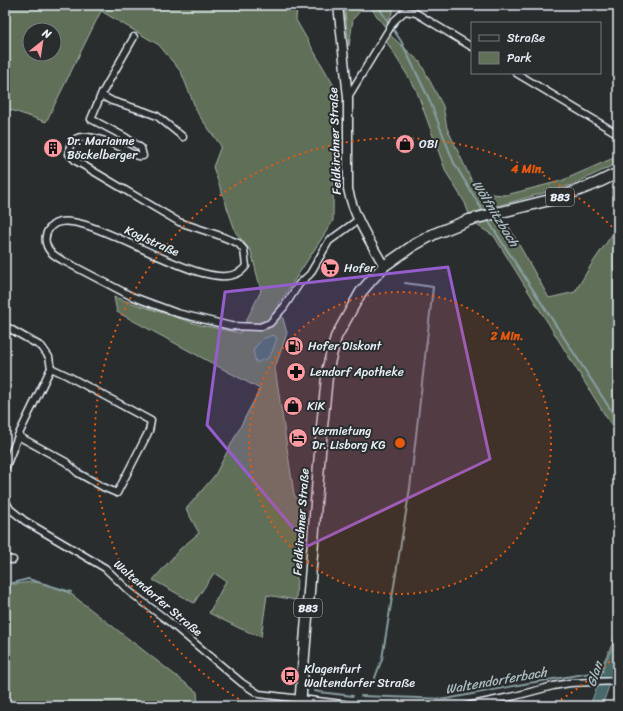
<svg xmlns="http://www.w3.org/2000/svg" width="623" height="711" font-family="Sriracha,sans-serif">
<rect width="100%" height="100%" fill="#2a2d2e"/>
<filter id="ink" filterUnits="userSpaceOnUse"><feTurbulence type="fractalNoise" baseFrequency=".025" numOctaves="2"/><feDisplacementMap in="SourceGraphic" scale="8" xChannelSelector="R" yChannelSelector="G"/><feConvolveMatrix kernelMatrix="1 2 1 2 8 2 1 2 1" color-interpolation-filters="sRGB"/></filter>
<g filter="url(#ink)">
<!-- green -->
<g fill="#607059" stroke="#a4b0a8" fill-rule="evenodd">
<path d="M5,5h292l-1,15 38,66 -1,135 -54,83 8,29 -12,35 19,126 6,10 -4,96 -29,-5 -6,42 -22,-9 -30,-15 17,-32 -12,-8 -20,30 -41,-23 27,-31 19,-16 -13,-24 29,-34 45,-86 -143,-77 -3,-15 86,28 40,8 21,-42 -10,-40 -15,-18 -23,-66 8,-21 -23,-32 -17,-42 -22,-27 -58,-34 -55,111 -41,-14zM30,30h24v24h-24z"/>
<polygon points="344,5 391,5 394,9 385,27 371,8 363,8 353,19 349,46"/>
<polygon points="390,35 420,62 443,106 447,128 476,190 491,194 506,195 561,181 618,156 618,163 572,185 469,214 465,203 446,172 416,89 386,41"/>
<polygon points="497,220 501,224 509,227 549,298 575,292 591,265 618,226 618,436 494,236 475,224"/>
<path d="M5,582c9,5 21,-1 31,0 12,2 24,7 35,12l126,98 1,14h-193z"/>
<polygon points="618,632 618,672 596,678"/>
</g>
<!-- water -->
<g fill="#48676a" stroke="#889ea3">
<path d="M273,335l3,2 1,2c-3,6 -4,14 -9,19 -3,2 -9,3 -12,5l-3,-13 9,-11z"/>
<polygon points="618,639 618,661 602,706 590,706 606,660"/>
</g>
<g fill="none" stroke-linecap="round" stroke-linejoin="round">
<!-- stream -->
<g stroke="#889ea3" stroke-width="2">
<polyline points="377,5 401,41 429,99 454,163 484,213"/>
<polyline points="487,219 618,421"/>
<polyline points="5,584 6,585 28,579 71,592"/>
<polyline points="373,683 382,659 410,488 433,287 405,283"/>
<polyline points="315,691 319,692 353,696"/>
<polyline points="361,696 446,699 529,683 603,671"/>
</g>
<defs>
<g id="minor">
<path d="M134,37l-33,58 -10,24 34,18 16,11 2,8c-8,2 -14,-5 -21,-8 -15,-7 -54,-24 -53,6l7,7 12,7 91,54 39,13 20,8 6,7 2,16c-31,45 -173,-75 -197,-37 -3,4 -4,9 -3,14 2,9 9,13 16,17l69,36 46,17 54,13 29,1 10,-4 14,-16 15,-23 11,-10 19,-33 29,-21"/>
<polyline points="516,73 618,134"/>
<polyline points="101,95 112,101 144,111 157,116 183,137"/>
<polyline points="348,97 394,21 405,11 416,13 472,47"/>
<polyline points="5,326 42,347 49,357 51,368 18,436 5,469"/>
<polyline points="18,436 66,462 78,473 103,487 117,493 149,431 151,421 68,376 51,368"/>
<polyline points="5,500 10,509 25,521 105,568 130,592 167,620 242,683 259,694 359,706"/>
<polyline points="5,559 13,560"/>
<polyline points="467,706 515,696 553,686 570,683 618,681"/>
</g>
<path id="tertiary" d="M338,5l10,92v92c6,29 22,52 36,77"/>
<polyline id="primary" points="300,706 322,427 328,367 336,337 361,292 373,278 384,266 414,245 434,234 469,220 558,198 595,184 618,173"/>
</defs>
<!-- minor casing -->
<use href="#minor" stroke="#e8f1f8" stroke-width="9"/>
<!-- tertiary casing -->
<use href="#tertiary" stroke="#e8f1f8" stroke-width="11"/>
<!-- primary casing -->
<use href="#primary" stroke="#e8f1f8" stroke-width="13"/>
<!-- minor -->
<use href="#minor" stroke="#2a2d2e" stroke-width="6"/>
<!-- tertiary -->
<use href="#tertiary" stroke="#2a2d2e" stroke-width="8"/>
<!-- primary -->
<use href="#primary" stroke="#2a2d2e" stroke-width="10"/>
</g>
</g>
<!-- marked area -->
<path fill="#965dcd" fill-opacity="0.2" stroke="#965dcd" stroke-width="3" stroke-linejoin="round" d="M448,267l42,192 -182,87 -101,-121 18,-133z"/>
<!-- distance rings -->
<circle cx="400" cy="443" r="151" fill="#e8590c" fill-opacity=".12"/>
<g fill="none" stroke="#e8590c" stroke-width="2" stroke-dasharray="2 4">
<circle cx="400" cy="443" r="151"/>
<path d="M618 653A303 303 0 0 1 552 705M249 705A303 303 0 1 1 618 233"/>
</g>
<!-- icons -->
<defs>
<symbol id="shop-disc" viewBox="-11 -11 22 22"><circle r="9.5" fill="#ff9aa2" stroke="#2a2d2e"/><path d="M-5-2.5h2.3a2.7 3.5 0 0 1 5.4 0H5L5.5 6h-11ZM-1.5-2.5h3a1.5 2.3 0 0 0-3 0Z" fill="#111"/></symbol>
<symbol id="building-disc" viewBox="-11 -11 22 22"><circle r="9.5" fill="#ff9aa2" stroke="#2a2d2e"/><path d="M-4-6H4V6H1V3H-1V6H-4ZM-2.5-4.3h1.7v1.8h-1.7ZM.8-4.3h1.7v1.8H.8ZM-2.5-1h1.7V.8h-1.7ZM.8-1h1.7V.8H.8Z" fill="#111"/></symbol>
<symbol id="supermarket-disc" viewBox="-11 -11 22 22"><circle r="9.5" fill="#ff9aa2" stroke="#2a2d2e"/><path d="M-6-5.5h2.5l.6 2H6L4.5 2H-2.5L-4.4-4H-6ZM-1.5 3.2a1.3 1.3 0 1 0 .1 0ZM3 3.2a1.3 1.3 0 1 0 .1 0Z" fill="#111"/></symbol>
<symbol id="fuel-disc" viewBox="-11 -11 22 22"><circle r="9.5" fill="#ff9aa2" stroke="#2a2d2e"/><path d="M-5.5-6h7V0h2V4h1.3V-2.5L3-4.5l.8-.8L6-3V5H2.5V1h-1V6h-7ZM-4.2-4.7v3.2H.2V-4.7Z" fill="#111"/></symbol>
<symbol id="pharmacy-disc" viewBox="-11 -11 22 22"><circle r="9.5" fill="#ff9aa2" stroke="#2a2d2e"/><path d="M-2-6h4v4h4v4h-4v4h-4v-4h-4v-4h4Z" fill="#111"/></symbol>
<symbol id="hotel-disc" viewBox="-11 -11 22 22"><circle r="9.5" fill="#ff9aa2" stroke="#2a2d2e"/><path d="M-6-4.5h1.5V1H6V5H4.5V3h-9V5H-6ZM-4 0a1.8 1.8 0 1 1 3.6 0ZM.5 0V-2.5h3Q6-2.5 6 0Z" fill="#111"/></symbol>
<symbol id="bus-disc" viewBox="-11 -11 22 22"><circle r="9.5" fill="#ff9aa2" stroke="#2a2d2e"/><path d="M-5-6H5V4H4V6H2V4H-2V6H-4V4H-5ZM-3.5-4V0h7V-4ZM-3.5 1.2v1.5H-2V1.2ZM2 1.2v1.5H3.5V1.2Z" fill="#111"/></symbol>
</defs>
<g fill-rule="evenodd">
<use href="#shop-disc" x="394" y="133" width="22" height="22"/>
<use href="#building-disc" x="42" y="137" width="22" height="22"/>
<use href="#supermarket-disc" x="319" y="257" width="22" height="22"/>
<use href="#fuel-disc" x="283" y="335" width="22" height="22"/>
<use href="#pharmacy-disc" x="285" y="361" width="22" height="22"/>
<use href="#shop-disc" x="282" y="395" width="22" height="22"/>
<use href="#hotel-disc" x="287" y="427" width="22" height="22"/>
<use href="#bus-disc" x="279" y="665" width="22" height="22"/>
</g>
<g text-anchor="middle" stroke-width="4" stroke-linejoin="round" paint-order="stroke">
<!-- shield labels -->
<g fill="#2a2d2e" stroke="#afb6bb" stroke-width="1">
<rect x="546" y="188" width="28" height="18" rx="3"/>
<rect x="294" y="599" width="28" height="18" rx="3"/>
</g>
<g font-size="11" font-weight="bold" fill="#e8f1f8">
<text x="560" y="201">B83</text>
<text x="308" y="612">B83</text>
</g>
<!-- poi labels -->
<g font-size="12" fill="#e8f1f8" stroke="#2a2d2e" text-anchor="start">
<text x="67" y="145">Dr. Marianne<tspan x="67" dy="14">Böckelberger</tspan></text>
<text x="419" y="148">OBI</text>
<text x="344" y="272">Hofer</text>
<text x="308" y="350">Hofer Diskont</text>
<text x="310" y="376">Lendorf Apotheke</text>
<text x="307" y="410">KiK</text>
<text x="312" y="435">Vermietung<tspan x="312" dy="14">Dr. Lisborg KG</tspan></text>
<text x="304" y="673">Klagenfurt<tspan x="304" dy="14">Waltendorfer Straße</tspan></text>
</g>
<!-- street labels -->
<g font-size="12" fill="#e8f1f8" stroke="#2a2d2e">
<text transform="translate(335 141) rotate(-92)" y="4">Feldkirchner Straße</text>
<text transform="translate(152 241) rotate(24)" y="4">Koglstraße</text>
<text transform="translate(301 522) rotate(-86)" y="4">Feldkirchner Straße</text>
<text transform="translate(158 598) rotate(40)" y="4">Waltendorfer Straße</text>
</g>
<!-- water labels -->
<g font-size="13" font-style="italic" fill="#a8babf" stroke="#2a2d2e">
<text transform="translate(496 213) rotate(58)" y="5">Wölfnitzbach</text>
<text transform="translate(594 674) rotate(-73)" y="5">Glan</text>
<text transform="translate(496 680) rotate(-10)" y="5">Waltendorferbach</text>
</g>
</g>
<circle cx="400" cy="443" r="6" fill="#e8590c" stroke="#2a2d2e" stroke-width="2"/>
<g font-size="12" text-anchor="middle" font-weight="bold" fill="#e8590c" stroke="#2a2d2e" stroke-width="4" stroke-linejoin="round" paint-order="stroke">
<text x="528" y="173">4 Min.</text>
<text x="507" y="340">2 Min.</text>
</g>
<!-- margin -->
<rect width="623" height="711" fill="none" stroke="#2a2d2e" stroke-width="20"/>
<rect x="10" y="10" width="603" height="691" fill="none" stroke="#e8f1f8" stroke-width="1.5" filter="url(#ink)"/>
<!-- legend -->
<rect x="471" y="22" width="130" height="52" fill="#2a2d2e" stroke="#767b7f"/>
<rect x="479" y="35" width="20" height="6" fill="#2a2d2e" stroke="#767b7f"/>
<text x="507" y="42" font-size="12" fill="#e8f1f8">Straße</text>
<rect x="479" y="52" width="20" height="12" fill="#607059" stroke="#767b7f"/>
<text x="507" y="62" font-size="12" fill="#e8f1f8">Park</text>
<!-- north arrow -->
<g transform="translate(42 42) rotate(30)"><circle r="19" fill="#2a2d2e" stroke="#767b7f"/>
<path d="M0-3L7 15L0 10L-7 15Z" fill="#ff9aa2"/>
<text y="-6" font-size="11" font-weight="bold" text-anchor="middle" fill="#e8f1f8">N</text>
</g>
</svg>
